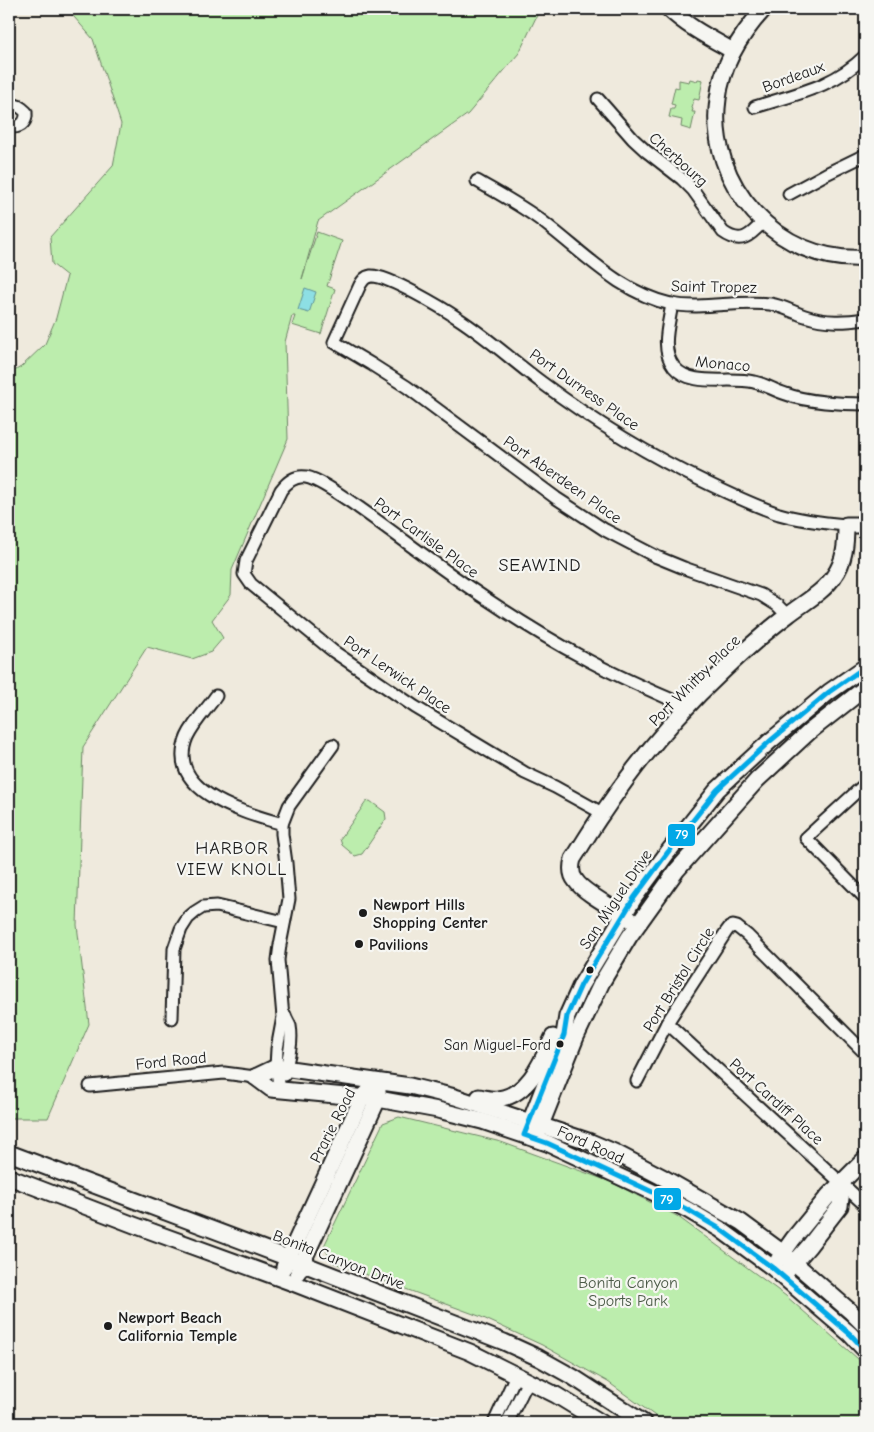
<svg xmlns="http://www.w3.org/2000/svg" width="874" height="1432" font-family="'Comic Neue',sans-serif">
<rect width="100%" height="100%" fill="#efeadd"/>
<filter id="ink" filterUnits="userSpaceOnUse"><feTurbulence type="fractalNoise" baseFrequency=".02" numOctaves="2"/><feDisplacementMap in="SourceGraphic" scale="10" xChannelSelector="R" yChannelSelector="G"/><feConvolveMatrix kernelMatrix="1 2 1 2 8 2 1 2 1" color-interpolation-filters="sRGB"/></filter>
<g filter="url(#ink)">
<!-- green -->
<g fill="#bcedad" stroke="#6c8464">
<polygon points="69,9 230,9 233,11 234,9 540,9 519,53 468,114 318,221 302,279 317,232 342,241 327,286 335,289 321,334 292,325 295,316 292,316 285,342 288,439 232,570 231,595 212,620 223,638 211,652 192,659 147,647 83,747 77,925 89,1024 48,1118 9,1118 9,374 21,367 45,344 56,318 67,276 52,264 50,237 113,166 121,124 93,39 68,10"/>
<polygon points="690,79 697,81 698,79 703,80 699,100 694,99 692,108 693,109 692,112 695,112 691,130 681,127 682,120 669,117 671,109 674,109 675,105 671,104 675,87 679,88 679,80 689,82"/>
<polygon points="370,801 385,812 386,819 362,854 355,856 342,845 340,839 366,802"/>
<polygon points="399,1117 501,1142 611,1182 677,1216 786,1296 865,1365 865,1423 665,1423 608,1382 542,1345 479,1316 332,1262 324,1246 383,1123"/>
</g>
<!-- water -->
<polygon fill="#8ddfe4" stroke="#609194" points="305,288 316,292 309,313 298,310"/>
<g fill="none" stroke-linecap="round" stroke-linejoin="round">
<defs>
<g id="street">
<path d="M598,99l35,40 13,12 36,28 11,11 30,42c18,13 27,4 40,-10"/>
<path d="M9,105c8,-1 12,2 17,7 1,9 -4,15 -13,15l-4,-3"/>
<path d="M755,107c40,-13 79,-20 110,-51"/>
<path d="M477,181c24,14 49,27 70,44 40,31 74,68 124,79 32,6 66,-4 99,0 13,2 23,8 35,12 21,7 40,6 60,3"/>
<polyline points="789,194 826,174 865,155"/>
<path d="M672,304c-3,20 -12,45 2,63 17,21 55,9 80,15 11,2 21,9 32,12 20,8 57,10 79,10"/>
<path d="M787,615l-10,-10 -16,-10 -77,-27 -27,-11 -52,-27 -49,-32 -149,-111 -36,-23 -37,-22 26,-57c3,-5 5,-8 11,-9 17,-1 73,33 88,43 29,19 54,42 82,63 52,39 109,74 168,102 23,11 46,22 70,30 21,6 45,9 67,11"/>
<path d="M216,696c-9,13 -22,26 -29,41 -23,55 59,76 95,87"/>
<polyline points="865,784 806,838 865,898"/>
<path d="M602,813l-47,-26 -30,-14 -110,-66 -82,-56 -82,-67 -7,-10 2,-13 35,-71c6,-8 14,-15 25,-13 15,3 40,22 52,30 44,31 85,64 130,93 30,20 62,40 94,57 34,19 70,34 106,50"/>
<polyline points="172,1018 174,949 181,929 188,918 195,912 203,907 217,906 284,922"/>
<polyline points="667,1023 865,1205"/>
<path d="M284,1075c4,-15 9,-33 6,-49 -1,-3 -4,-7 -5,-11"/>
<polyline points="637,1081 667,1023 726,932 729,928 733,926 737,927 747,935 865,1053"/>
<polyline points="90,1086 224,1073 255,1077"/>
<polyline points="280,1089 276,1067 277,1049 283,1017 278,960 280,945 289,899 286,863 282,834 282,824 289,806 333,745"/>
<polyline points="494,1423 516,1375"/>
<polyline points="507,1423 528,1381"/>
</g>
<g id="secondary">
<path d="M669,9c19,18 41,29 64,42"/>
<path d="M764,9c-23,25 -42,55 -46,90 -12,85 60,165 147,159"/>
<path d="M630,919c-13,-9 -46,-26 -54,-38 -6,-7 -5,-15 -3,-22 10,-15 19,-31 29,-45 34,-51 75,-100 120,-142 21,-20 43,-40 66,-57 15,-12 35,-22 46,-39 11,-15 12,-33 12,-51h19"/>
<polyline points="255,1077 271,1089 378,1099 438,1110 482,1121 547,1143 659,1195 688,1210 720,1229 773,1268 850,1334 865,1350"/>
<polyline points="255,1077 276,1067 410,1086 455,1097 588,1141 614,1152 664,1178 741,1222 783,1253 850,1311 865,1326"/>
<path d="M479,1097c6,1 13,3 19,2 31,-4 44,-38 55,-62"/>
<polyline points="527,1130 564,1035 567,1016 581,985 634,898 668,852 717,790 769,742 829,692 865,667"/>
<polyline points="537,1135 576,1037 602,982 629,937 677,870 757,780 809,732 865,688"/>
<polyline points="9,1153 288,1258 504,1342 539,1358 573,1377 644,1423"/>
<polyline points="9,1177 134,1225 293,1283 470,1352 556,1395 602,1423"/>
<polyline points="778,1260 793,1239 829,1195 865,1159"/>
<polyline points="284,1267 362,1098 368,1092"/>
<polyline points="788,1270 809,1246 840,1206 843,1183"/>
<polyline points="298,1272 378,1099 378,1090"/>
</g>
</defs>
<!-- street casing -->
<use href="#street" stroke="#1c1c1c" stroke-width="15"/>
<!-- secondary casing -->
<use href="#secondary" stroke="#1c1c1c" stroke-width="19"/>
<!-- street -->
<use href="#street" stroke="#f6f6f2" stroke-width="11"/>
<!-- secondary -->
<use href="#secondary" stroke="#f6f6f2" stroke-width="15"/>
<defs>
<polyline id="bus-1" points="865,667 829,692 769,742 717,790 668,852 634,898 581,985 567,1016 564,1035 524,1135 547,1143 659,1195 688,1210 720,1229 773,1268 850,1334 865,1350"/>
</defs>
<!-- bus-1 casing -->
<use href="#bus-1" stroke="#f6f6f2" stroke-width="9"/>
<!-- bus-1 -->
<use href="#bus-1" stroke="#01a8e7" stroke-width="5"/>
</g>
</g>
<!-- markers -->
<g fill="#1c1c1c" stroke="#f6f6f2" stroke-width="2">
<circle cx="363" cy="913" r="5"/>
<circle cx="359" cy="944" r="5"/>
<circle cx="590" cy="970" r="4.5"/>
<circle cx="560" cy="1044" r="4.5"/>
<circle cx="108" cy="1326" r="5"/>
</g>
<g text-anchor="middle" stroke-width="4.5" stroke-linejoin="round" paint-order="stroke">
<!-- bus labels -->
<g font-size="15" fill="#1c1c1c" stroke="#f6f6f2" text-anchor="end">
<text x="551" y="1050">San Miguel-Ford</text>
</g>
<!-- street labels -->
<g font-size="16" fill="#1c1c1c" stroke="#f6f6f2">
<text transform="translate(793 76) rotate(-20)" y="6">Bordeaux</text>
<text transform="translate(679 159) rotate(42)" y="6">Cherbourg</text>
<text transform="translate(714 286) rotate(1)" y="6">Saint Tropez</text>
<text transform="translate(723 363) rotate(5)" y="6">Monaco</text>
<text transform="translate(585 389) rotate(35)" y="6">Port Durness Place</text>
<text transform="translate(563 479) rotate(35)" y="6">Port Aberdeen Place</text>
<text transform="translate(427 537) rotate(36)" y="6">Port Carlisle Place</text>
<text transform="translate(398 674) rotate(34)" y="6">Port Lerwick Place</text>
<text transform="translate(694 680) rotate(-45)" y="6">Port Whitby Place</text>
<text transform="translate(615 899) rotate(-56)" y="6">San Miguel Drive</text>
<text transform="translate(678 979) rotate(-58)" y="6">Port Bristol Circle</text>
<text transform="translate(171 1060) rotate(-6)" y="6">Ford Road</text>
<text transform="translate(777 1101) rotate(42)" y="6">Port Cardiff Place</text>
<text transform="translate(332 1125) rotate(-63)" y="6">Prarie Road</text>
<text transform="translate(591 1144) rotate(24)" y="6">Ford Road</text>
<text transform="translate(339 1259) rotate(21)" y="6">Bonita Canyon Drive</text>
</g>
<!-- poi labels -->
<g font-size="16" font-weight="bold" fill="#1c1c1c" stroke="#f6f6f2" text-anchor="start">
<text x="373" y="910">Newport Hills<tspan x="373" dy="18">Shopping Center</tspan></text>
<text x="369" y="950">Pavilions</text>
<text x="118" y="1323">Newport Beach<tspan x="118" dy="18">California Temple</tspan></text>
</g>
<!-- park labels -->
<g font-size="16" fill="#4c5b48" stroke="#f6f6f2">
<text x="628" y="1288">Bonita Canyon<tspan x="628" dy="18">Sports Park</tspan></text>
</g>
<!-- neighbourhood labels -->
<g font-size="18" letter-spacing="1" fill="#1c1c1c" stroke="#f6f6f2">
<text x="540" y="571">SEAWIND</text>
<text x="232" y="854">HARBOR<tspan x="232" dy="21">VIEW KNOLL</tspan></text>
</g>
</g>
<g stroke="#f6f6f2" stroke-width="2">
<rect x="667" y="823" width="29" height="24" rx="5" fill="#01a8e7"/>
<rect x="653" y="1187" width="29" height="24" rx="5" fill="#01a8e7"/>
</g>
<g font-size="14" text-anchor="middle" font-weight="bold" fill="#fff">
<text x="682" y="839">79</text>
<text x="667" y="1204">79</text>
</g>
<!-- margin -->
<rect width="874" height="1432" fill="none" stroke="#f6f6f2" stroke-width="30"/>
<rect x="15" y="15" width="844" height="1402" fill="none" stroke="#1c1c1c" stroke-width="2" filter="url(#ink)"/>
</svg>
